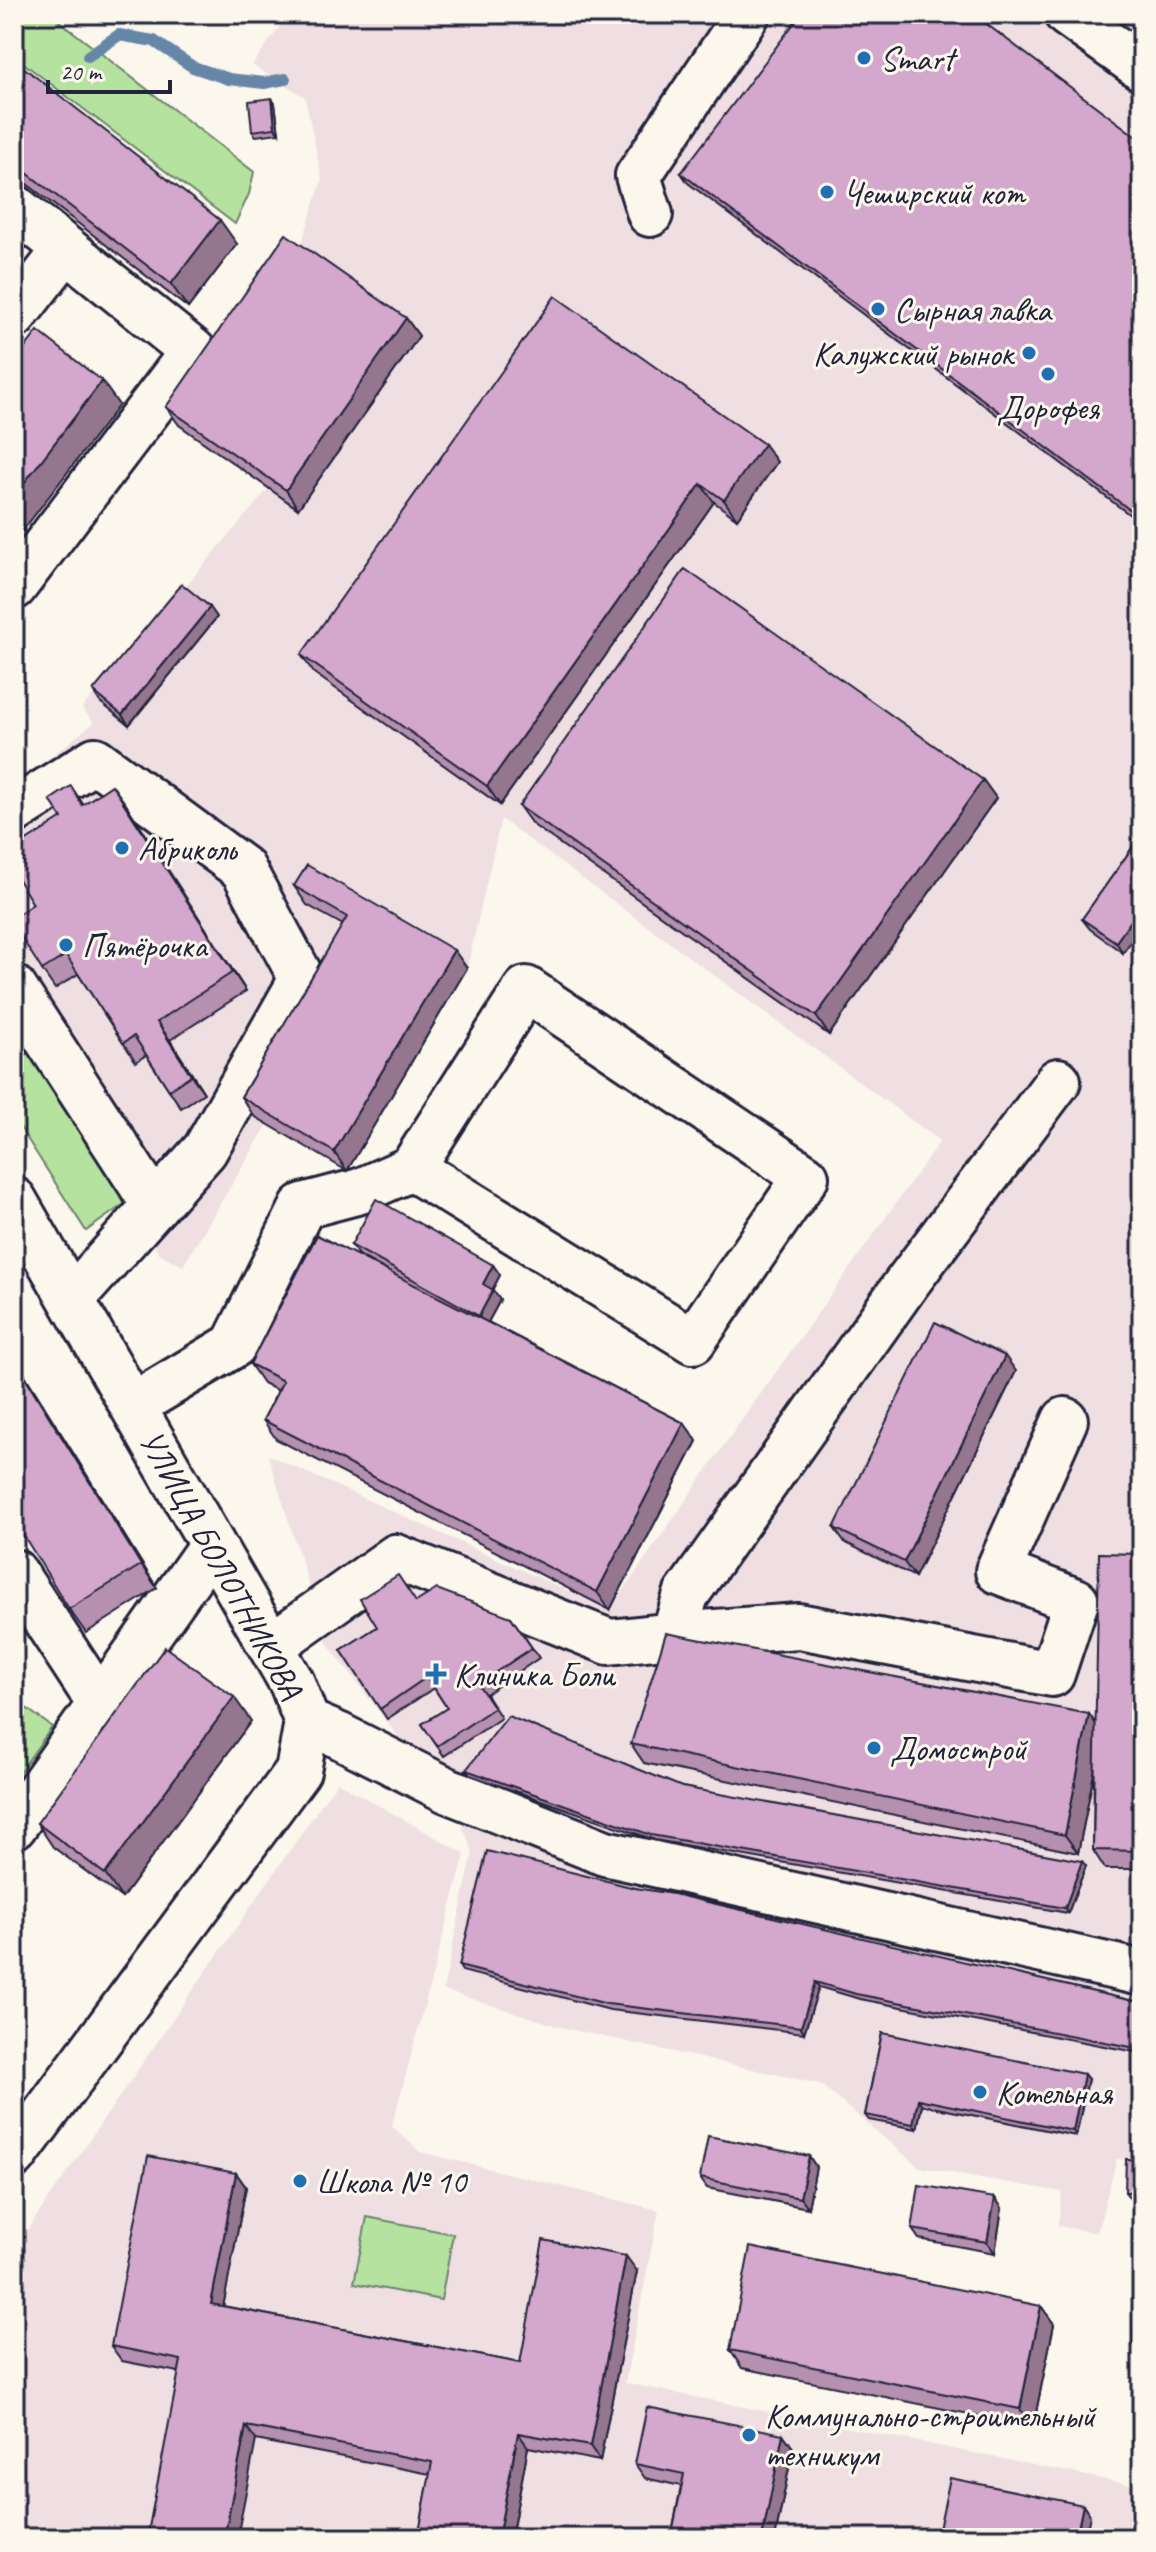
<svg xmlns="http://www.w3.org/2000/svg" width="1156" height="2552" font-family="Caveat,sans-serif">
<rect width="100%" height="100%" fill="#fbf7ec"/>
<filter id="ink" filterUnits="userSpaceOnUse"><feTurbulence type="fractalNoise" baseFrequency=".0125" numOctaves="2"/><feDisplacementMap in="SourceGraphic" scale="16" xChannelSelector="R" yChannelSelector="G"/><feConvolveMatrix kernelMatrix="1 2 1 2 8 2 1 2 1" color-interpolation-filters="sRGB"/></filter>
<g filter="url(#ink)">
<!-- built -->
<g fill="#efdfe2">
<polygon points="289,14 1142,14 1142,2161 1117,2159 1097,2233 1058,2226 1062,2192 919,2167 820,2084 564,2028 443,1990 473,1852 447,1790 406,1747 327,1643 268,1455 610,1610 720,1451 940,1141 501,819 467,968 320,883 360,936 254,1115 268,1124 183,1266 159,1253 14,1023 14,785 94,723 82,708 269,488 299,508 299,252 322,180 305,97 252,65"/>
<polygon points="337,1782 465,1854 392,2126 420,2152 659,2210 625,2383 1142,2487 1142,2538 14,2538 14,2249"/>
</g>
<!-- green -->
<g fill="#b6e2a0" stroke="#6c826e" stroke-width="2">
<polygon points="14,14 50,14 254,172 249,194 235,224 14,56"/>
<polygon points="14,1023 127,1202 86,1231 14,1118"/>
<polygon points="14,1699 52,1727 14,1780"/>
<polygon points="367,2217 453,2234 441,2300 354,2283"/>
</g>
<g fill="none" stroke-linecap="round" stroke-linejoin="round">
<!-- stream -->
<polyline stroke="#6686a8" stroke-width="12" points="88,56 119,35 154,41 193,67 229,79 264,83 285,79"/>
<defs>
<g id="minor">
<polyline points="1067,14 1142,68"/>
<polyline points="14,207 193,351 14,587"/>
<polyline points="650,214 638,176 747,14"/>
<polyline points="14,316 66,249"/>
<polyline points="14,811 95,760 243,869 302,979 205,1150 155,1206"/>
<polyline points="14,988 155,1206 72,1299"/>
<polyline points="14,1200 292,1683 307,1722 298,1771 14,2156"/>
<polyline points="134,1405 234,1345 303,1206 360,1191 412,1168 693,1341 806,1177 526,989 412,1168"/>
<polyline points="14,1572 101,1705"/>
<polyline points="674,1635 799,1626 1052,1674 1076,1601 998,1571 1065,1420"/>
<polyline points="271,1646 396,1557 609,1642 674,1635 686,1595 906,1284 1058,1081"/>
<polyline points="307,1722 338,1735 447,1790 605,1853 1142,1973"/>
<polyline points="14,1826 212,1545"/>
</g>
</defs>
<!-- minor casing -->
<use href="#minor" stroke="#22223b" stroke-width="50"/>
<!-- minor -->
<use href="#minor" stroke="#fbf7ec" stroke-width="44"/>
</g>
<!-- wall -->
<g fill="#b590af" stroke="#22223b" stroke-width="2">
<polygon points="14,60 237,244 188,308 14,174"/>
<polygon points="275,104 279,133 256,136 252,131"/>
<polygon points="1142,141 1142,524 688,183 681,173"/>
<polygon points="406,318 419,336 298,509 179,425 166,407"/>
<polygon points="764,444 777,462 737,519 714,502 500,805 314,673 301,655"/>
<polygon points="217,617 129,725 100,702 93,691"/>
<polygon points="983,780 996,798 829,1035 532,824 519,806"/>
<polygon points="71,786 83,804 125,803 246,991 170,1040 204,1093 181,1108 146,1055 136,1062 78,974 55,989 42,970 33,904"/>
<polygon points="1142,834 1123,953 1090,929 1082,919"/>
<polygon points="294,886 467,968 347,1171 254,1116 241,1097 343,925 307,905"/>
<polygon points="351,1245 493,1265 500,1275 492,1290 500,1300 488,1322 684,1423 697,1441 610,1610 276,1439 263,1420 278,1391 263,1383 250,1364 386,1270 358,1255"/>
<polygon points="21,1369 157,1588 86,1633 69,1609"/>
<polygon points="1016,1371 915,1577 844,1542 834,1528"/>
<polygon points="1142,1554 1142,1869 1105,1869 1093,1850 1094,1770 1078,1853 644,1763 631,1744 1089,1714 1095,1723"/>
<polygon points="416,1602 511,1617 539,1658 486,1694 501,1718 444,1756 422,1724 447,1708 434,1688 387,1719 341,1650"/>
<polygon points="251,1721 122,1898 53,1847 37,1823"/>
<polygon points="466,1770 682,1787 1086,1866 1068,1913 655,1840 470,1775"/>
<polygon points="635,1888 1129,2000 1142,2002 1142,2052 1135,2052 860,1999 819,1987 804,2033 610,2010 462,1971 459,1966"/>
<polygon points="882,2033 1088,2079 1076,2136 922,2105 917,2129 869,2120 865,2115"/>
<polygon points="809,2156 816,2167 808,2208 707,2188 700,2178"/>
<polygon points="1142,2160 1142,2356 1133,2343 1139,2210 1125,2192"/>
<polygon points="236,2173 246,2187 223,2306 520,2363 637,2271 600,2461 528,2447 511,2538 418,2538 430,2474 256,2440 178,2372 122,2361 111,2346"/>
<polygon points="995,2198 1002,2208 995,2253 919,2239 912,2229"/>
<polygon points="1041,2306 1054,2324 1033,2427 742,2368 730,2350"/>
<polygon points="783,2434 793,2448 775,2538 671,2538 681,2486 645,2478 635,2464"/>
</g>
<!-- shaded-wall -->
<g fill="#94768f" stroke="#22223b" stroke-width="2">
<polygon points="272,98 275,104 279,133 275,128"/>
<polygon points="220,220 237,244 188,308 171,284"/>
<polygon points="406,318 419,336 298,509 286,490"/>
<polygon points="102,381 119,405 14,542 14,496"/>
<polygon points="764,444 777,462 737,519 724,500"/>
<polygon points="701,484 714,502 500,805 487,786"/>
<polygon points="210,607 217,617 129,725 122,715"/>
<polygon points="983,780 996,798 829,1035 816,1016"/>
<polygon points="112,785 125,803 246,991 233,972"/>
<polygon points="1142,905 1142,925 1123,953 1116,942"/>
<polygon points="454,950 467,968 347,1171 334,1152"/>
<polygon points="157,1022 170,1040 204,1093 191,1075"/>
<polygon points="493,1265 500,1275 490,1294 483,1284"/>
<polygon points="493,1290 500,1300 486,1326 479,1316"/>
<polygon points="1005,1356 1016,1371 915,1577 904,1562"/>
<polygon points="14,1358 21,1369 157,1588 141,1565"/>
<polygon points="684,1423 697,1441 610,1610 597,1592"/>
<polygon points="234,1697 251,1721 122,1898 105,1874"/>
<polygon points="1089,1714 1102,1733 1078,1853 1065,1835"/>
<polygon points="1082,1861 1086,1866 1068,1913 1065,1908"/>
<polygon points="815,1982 819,1987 804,2033 801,2027"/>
<polygon points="1084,2074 1088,2079 1076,2136 1073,2131"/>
<polygon points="918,2099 922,2105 917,2129 913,2124"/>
<polygon points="809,2156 816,2167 808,2208 800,2198"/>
<polygon points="236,2173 246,2187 221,2318 211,2304"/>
<polygon points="995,2198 1002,2208 995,2253 987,2242"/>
<polygon points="626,2256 637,2271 600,2461 590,2446"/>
<polygon points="1041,2306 1054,2324 1033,2427 1020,2409"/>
<polygon points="246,2426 256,2440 237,2538 224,2538"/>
<polygon points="518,2433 528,2447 511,2538 498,2538"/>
<polygon points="783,2434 793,2448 775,2538 762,2538"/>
<polygon points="1083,2505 1090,2516 1085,2538 1076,2538"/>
</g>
<!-- building -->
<g fill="#d3a8cc" stroke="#22223b" stroke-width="2">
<polygon points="801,14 973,14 1142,141 1142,519 681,173"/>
<polygon points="14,60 220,220 171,284 14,163"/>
<polygon points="272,98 275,128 252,131 249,101"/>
<polygon points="286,234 406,318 286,490 166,407"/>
<polygon points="555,296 764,444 724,500 701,484 487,786 301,655"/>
<polygon points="38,331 102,381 14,496 14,362"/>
<polygon points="685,569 983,780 816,1016 519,806"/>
<polygon points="182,584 210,607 122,715 93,691"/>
<polygon points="112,785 233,972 157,1022 191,1075 169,1090 134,1036 123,1043 66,955 42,970 14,926 14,917 33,904 14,873 14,849 62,818 50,800 71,786 82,805"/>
<polygon points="1142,834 1142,905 1116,942 1082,919"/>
<polygon points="307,865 454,950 334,1152 241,1097 347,917 294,886"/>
<polygon points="376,1199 493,1265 483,1284 493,1290 479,1316 351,1245"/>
<polygon points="317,1235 684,1423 597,1592 263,1420 283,1381 250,1364"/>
<polygon points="935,1322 1005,1356 904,1562 834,1528"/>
<polygon points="14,1360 141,1565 69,1609 14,1520"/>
<polygon points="1099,1553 1142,1554 1142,1851 1093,1850"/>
<polygon points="398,1575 416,1602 437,1589 511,1617 532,1648 478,1684 494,1708 437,1746 422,1724 447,1708 427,1677 380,1709 341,1650 377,1627 360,1599"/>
<polygon points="666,1633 1089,1714 1065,1835 631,1744"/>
<polygon points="165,1647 234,1697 105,1874 37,1823"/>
<polygon points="508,1716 682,1787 1082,1861 1065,1908 651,1835 466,1770"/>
<polygon points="487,1851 635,1888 673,1894 1129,2000 1142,2002 1142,2046 1131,2047 856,1994 815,1982 801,2027 607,2004 459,1966"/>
<polygon points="882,2033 1084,2074 1073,2131 918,2099 913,2124 865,2115"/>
<polygon points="708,2136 809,2156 800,2198 700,2178"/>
<polygon points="148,2156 236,2173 211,2304 520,2363 543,2240 626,2256 590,2446 518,2433 498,2538 418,2538 432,2462 246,2426 224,2538 147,2538 181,2360 111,2346"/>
<polygon points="1126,2159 1142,2160 1142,2344 1133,2343 1139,2192 1125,2192"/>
<polygon points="919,2185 995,2198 987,2242 912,2229"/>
<polygon points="750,2247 1041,2306 1020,2409 730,2350"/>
<polygon points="647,2407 783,2434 762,2538 671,2538 684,2474 635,2464"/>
<polygon points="950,2478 1083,2505 1076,2538 984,2538 939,2529"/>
<polygon points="935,2528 984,2538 933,2538"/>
</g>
</g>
<!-- markers -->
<g fill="#1f6fb2" stroke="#fbf7ec" stroke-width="3">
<circle cx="864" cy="58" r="8"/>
<circle cx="827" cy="192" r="8"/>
<circle cx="878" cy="309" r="8"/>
<circle cx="1029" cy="353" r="8"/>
<circle cx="1048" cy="374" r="8"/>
<circle cx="122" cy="848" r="8"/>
<circle cx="66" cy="945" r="8"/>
<path d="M432 1662h8v8h8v8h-8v8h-8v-8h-8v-8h8z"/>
<circle cx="874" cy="1748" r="8"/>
<circle cx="980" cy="2092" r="8"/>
<circle cx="300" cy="2181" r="8"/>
<circle cx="749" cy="2435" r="8"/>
</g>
<g text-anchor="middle" stroke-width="6" stroke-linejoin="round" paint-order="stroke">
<!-- poi labels -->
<g font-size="34" fill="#22223b" stroke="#fbf7ec" text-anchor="start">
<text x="880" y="70">Smart</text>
<text x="843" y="204">Чеширский кот</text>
<text x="894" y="321">Сырная лавка</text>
<text x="1013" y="365" text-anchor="end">Калужский рынок</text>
<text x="1048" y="419" text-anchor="middle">Дорофея</text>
<text x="138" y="860">Абриколь</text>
<text x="82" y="957">Пятёрочка</text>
<text x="454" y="1686">Клиника Боли</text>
<text x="890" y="1760">Домострой</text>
<text x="996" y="2104">Котельная</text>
<text x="316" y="2193">Школа № 10</text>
<text x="765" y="2427">Коммунально-строительный<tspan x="765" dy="39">техникум</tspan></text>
</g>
<!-- street labels -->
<g font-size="34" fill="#22223b" stroke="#fbf7ec">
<text transform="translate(222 1564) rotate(61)" y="12">УЛИЦА БОЛОТНИКОВА</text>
</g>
</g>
<!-- margin -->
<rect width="1156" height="2552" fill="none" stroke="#fbf7ec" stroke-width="48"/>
<rect x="24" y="24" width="1108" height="2504" fill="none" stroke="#22223b" stroke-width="3" filter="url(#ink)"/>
<!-- scale -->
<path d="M48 80v12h122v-12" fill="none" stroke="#22223b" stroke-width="4"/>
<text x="60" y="80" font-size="24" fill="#22223b" stroke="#fbf7ec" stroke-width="6" paint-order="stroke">20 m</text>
</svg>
